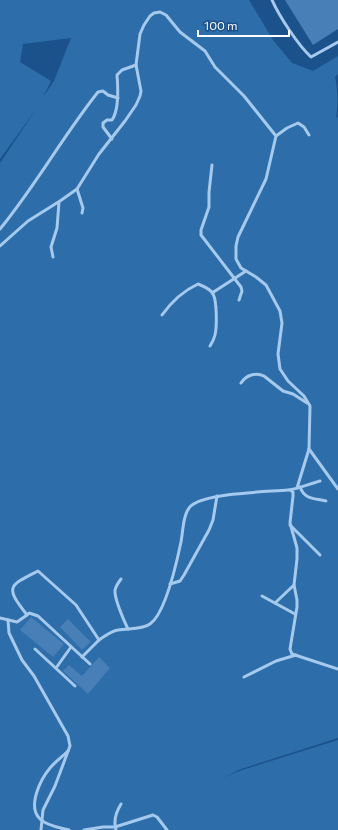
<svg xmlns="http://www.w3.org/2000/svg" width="338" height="830" font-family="Commissioner,sans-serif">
<rect width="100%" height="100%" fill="#1b528c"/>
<!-- green -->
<path fill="#2d6daa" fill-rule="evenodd" d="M0,0h249l24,40 19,23 21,8 25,-15v18l-3,3c3,12 3,30 1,41l2,-1v621l-97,31 -16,8 17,-7 96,-30v90h-338v-667l37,-55 -37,51zM71,38l-17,43 -11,16 8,-16 -31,-19 3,-18z"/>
<!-- building -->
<g fill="#477fb6">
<polygon points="285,0 338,0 338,29 313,45"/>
<polygon points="31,617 64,644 53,657 20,630"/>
<polygon points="68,619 91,642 82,650 60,627"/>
<polygon points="99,657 110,668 88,694 63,671 69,665 82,676"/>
</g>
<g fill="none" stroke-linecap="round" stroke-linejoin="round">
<!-- lane -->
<g stroke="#a6caed" stroke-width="3">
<path d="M272,0c7,16 26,45 39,57l27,-15"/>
<polyline points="276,136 287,128 298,123 304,127 309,135"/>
<path d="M112,139l-9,-12v-4l4,-3h5c7,-10 6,-33 5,-45l5,-5 14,-5"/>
<polyline points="212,165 209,192 209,207 201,230 201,235 241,287 242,291 239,300"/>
<polyline points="77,189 83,208 82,213"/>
<path d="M0,229c36,-44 63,-93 98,-137l5,-1 5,4 10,3"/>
<polyline points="0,246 28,221 60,201 77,189 99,154 125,121 136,105 140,96 141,91 136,65 140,34 144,25 150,16 154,13 160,12 166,15 180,32 205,51 215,67 244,96 276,136 266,179 238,237 236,246 236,259 241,268 256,277 266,285 280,311 282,323 278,354 280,369 288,381 304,396 310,406 309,449 297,488"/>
<polyline points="53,257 51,247 57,228 59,202"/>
<polyline points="212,293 246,271"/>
<path d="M162,315c10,-14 21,-24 36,-31 5,2 13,5 15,10 4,7 4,33 2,41 -1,4 -3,8 -5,11"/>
<path d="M241,383c5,-8 15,-11 23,-7l19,15 10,3 14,9"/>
<polyline points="309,449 338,489"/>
<path d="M300,487c5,13 14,11 26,14"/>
<polyline points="290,490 293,492 293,496 290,523 297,548 297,559 294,585 297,600 297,607 290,649 292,654 338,669"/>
<polyline points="290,525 320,555"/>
<path d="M121,579c-3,4 -5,7 -6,11 -1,8 9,31 13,39"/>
<polyline points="170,584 180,581 184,575 209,530 213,520 217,496"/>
<polyline points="262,596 295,614"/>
<polyline points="275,603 294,585"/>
<polyline points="27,615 29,613 38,616 90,664"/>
<path d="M0,618l17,4 10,-7c-22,-28 -19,-29 11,-44l38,34 23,35 -17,17"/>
<polyline points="8,620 9,633 22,660 34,676 68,736 70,746 55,786 43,810 41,830"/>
<path d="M99,640c6,-4 12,-9 19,-10 10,-2 23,0 32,-6 16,-11 27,-63 31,-82 2,-10 2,-31 11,-37 16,-12 73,-13 96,-15 10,-1 21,-6 32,-9"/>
<polyline points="35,649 75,686"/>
<polyline points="56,668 71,647"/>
<polyline points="244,677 276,661 296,655"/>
<path d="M68,751c-6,6 -13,11 -18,17 -10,12 -23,39 -10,51 7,7 21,9 29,11"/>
<polyline points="84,830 103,827 115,827 153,815 157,817 167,830"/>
<path d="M116,830c-3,-10 0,-18 5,-26"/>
</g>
</g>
<!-- scale -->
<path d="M198 30v6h91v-6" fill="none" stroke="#ffffff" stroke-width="2"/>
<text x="204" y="30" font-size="12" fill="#ffffff" stroke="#1b528c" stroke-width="3" paint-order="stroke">100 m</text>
</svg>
